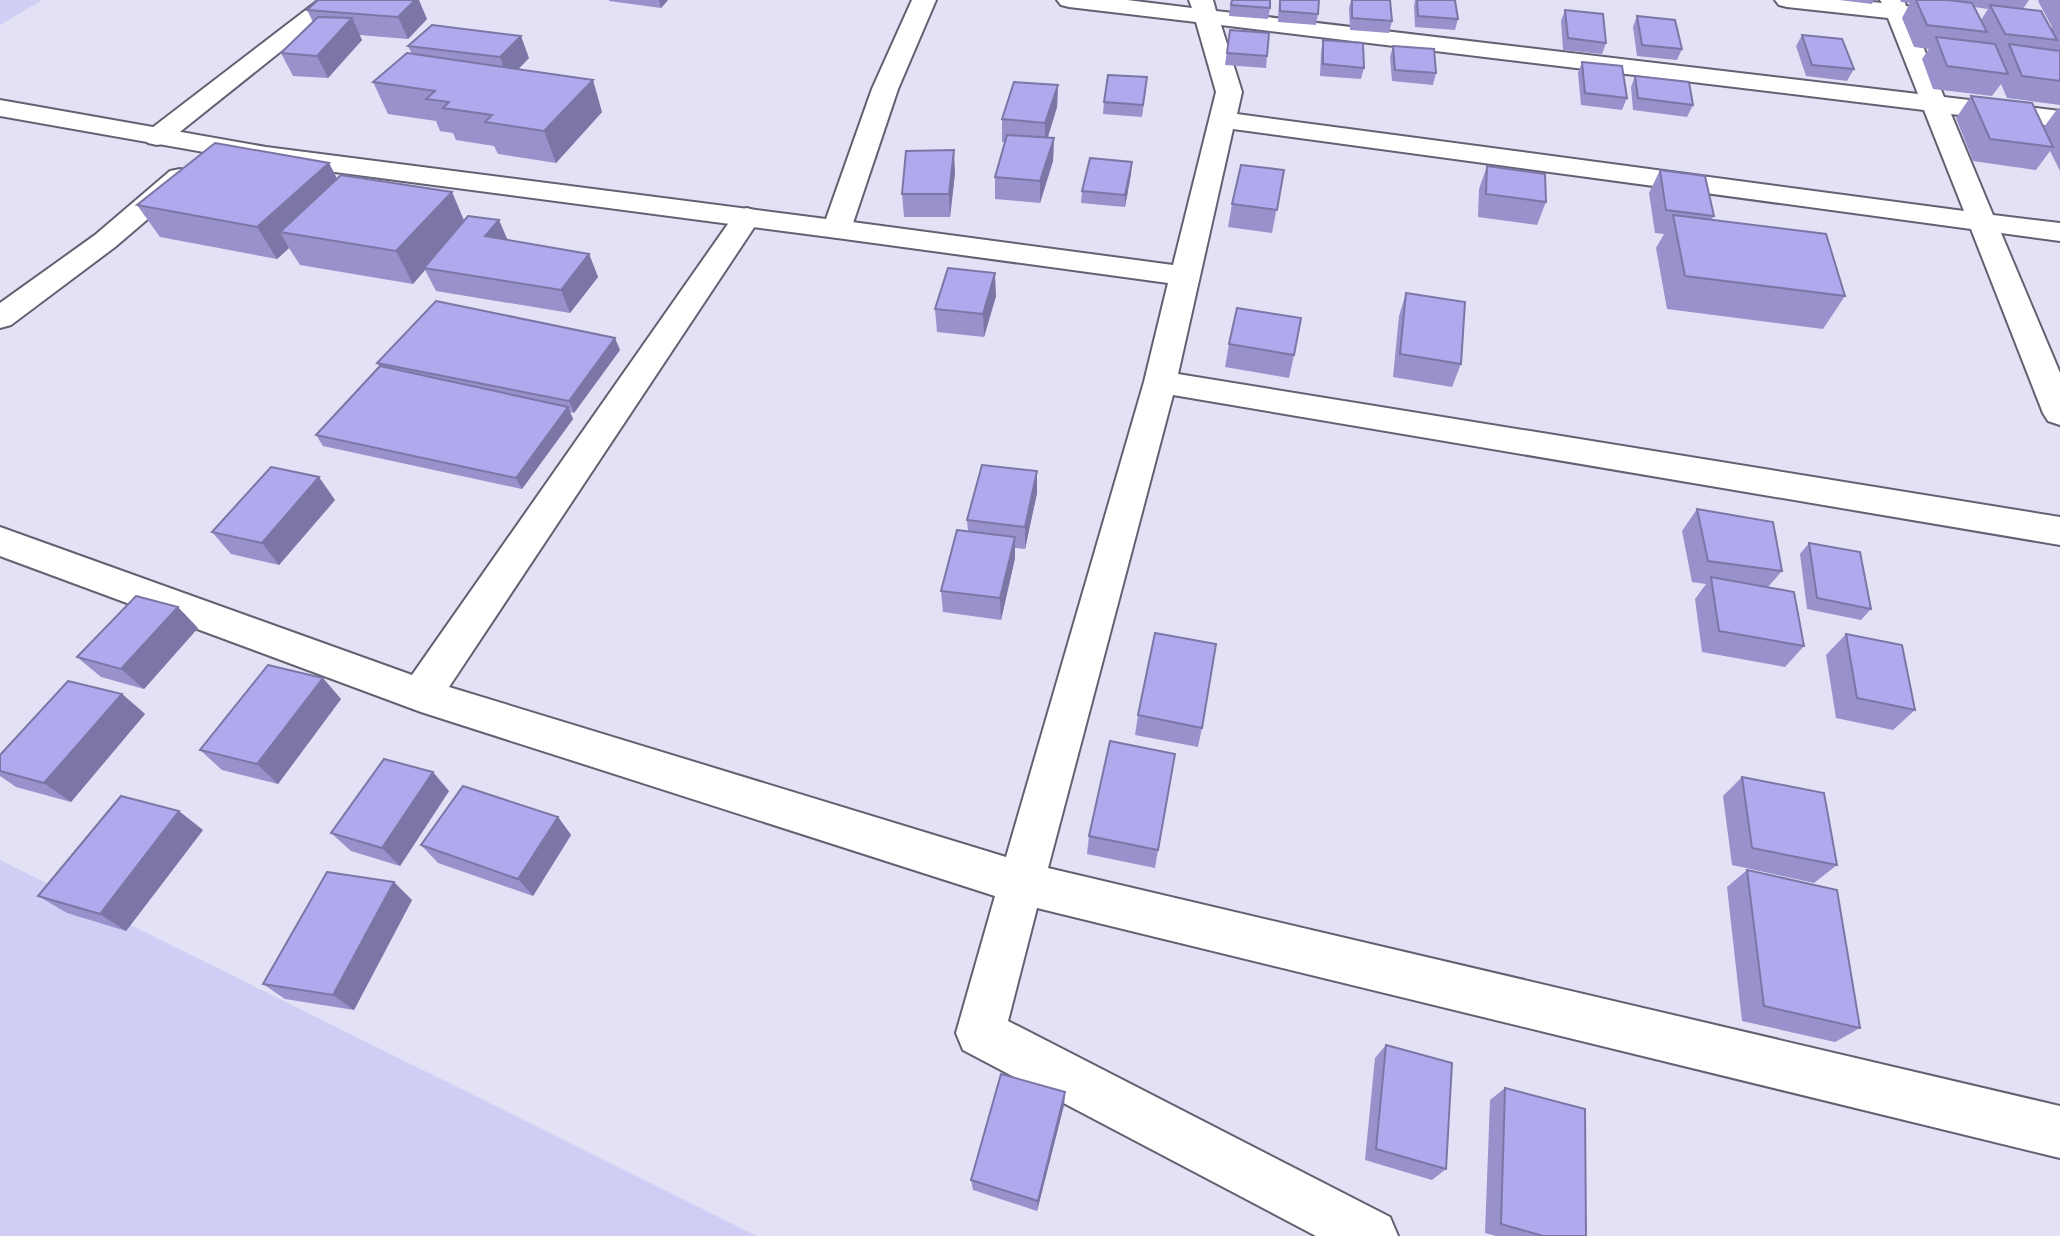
<svg xmlns="http://www.w3.org/2000/svg" width="2060" height="1236" font-family="'Roboto Condensed',sans-serif">
<rect width="100%" height="100%" fill="#e3e1f5"/>
<!-- green -->
<g fill="#d1cef6">
<polygon points="0,0 42,0 0,25"/>
<polygon points="0,860 757,1236 0,1236"/>
</g>
<g fill="none" stroke-linecap="round" stroke-linejoin="round">
<defs>
<g id="street">
<polygon points="319,0 345,0 166,143 157,145 148,143 144,137 148,131"/>
<path d="M1057,0h70l65,8 -3,-8h24l3,11 702,83 -30,-76 -101,-11 -8,-2 -4,-5h77l30,3 -2,-3h24l2,6 19,3 4,5 -4,5 -13,1 32,77 116,14v16l-109,-13 42,101 67,8v18l-59,-8 59,140v52l-12,-4 -5,-8 -72,-184 -738,-100 -55,245 882,143v28l-887,-150 -125,473 1012,238v52l-1023,-250 -29,113 382,196 8,19h-82l-353,-186 -7,-17 39,-137 -574,-184 -421,-156v-29l412,148 325,-464 10,-3 10,3 4,6 -312,470 557,170 138,-475 24,-99 -331,-45 -10,-3 -4,-6 4,-6 10,-3 336,45 43,-173 -20,-70 -127,-15 -8,-2zM1221,25l703,85 40,101 -727,-97 5,-22z"/>
<polygon points="180,169 190,171 194,177 190,183 115,247 11,325 0,328 0,303 95,235 170,171"/>
</g>
<polygon id="secondary" points="912,0 936,0 898,89 851,229 847,235 837,238 266,163 0,116 0,100 266,147 826,219 872,89"/>
</defs>
<!-- street casing -->
<use href="#street" stroke="#626171" stroke-width="4"/>
<!-- secondary casing -->
<use href="#secondary" stroke="#626171" stroke-width="4"/>
<!-- street -->
<use href="#street" fill="#fff" fill-rule="evenodd"/>
<!-- secondary -->
<use href="#secondary" fill="#fff" fill-rule="evenodd"/>
</g>
<!-- wall -->
<g fill="#9891cc" fill-rule="evenodd">
<polygon points="609,0 668,0 661,8 609,1"/>
<polygon points="1231,0 1270,8 1268,19 1229,16"/>
<polygon points="1279,0 1319,0 1318,14 1316,25 1278,22"/>
<polygon points="1351,0 1390,0 1392,21 1389,33 1350,30 1349,8"/>
<polygon points="1415,0 1455,0 1458,19 1455,30 1415,27 1414,6"/>
<polygon points="1839,0 1874,0 1872,4"/>
<path d="M1900,0h55l2,1v-1h72l-6,9 28,20 1,-2 -14,-26 1,-1h21v105l-53,-7 -6,-14 -9,12 -59,-7 -11,-30 7,-10 -15,-2 -12,-29 8,-15 -9,-1zM1974,7l14,2 -7,11z"/>
<polygon points="307,10 427,19 408,39 359,35 362,40 328,78 293,76 281,53 313,22"/>
<polygon points="1565,10 1606,43 1602,54 1563,50 1561,21"/>
<polygon points="1637,16 1682,49 1677,60 1637,56 1633,27"/>
<polygon points="1230,30 1267,56 1266,68 1225,65"/>
<polygon points="1802,35 1854,69 1847,81 1806,76 1796,46"/>
<polygon points="1323,40 1364,68 1361,79 1320,76 1321,52"/>
<polygon points="408,46 529,58 518,69 602,112 556,163 498,154 494,146 456,140 453,133 440,131 436,121 388,114 373,82 412,54"/>
<polygon points="1393,46 1436,73 1433,85 1392,81 1390,57"/>
<polygon points="1582,62 1627,98 1622,110 1581,105 1578,73"/>
<polygon points="1635,76 1693,105 1687,117 1633,110 1631,87"/>
<polygon points="1058,85 1057,107 1048,137 1054,138 1053,161 1040,203 995,199 995,177 1005,142 1002,142 1002,119"/>
<polygon points="1146,88 1142,117 1103,114 1104,102"/>
<polygon points="1971,96 2044,127 2058,108 2060,108 2060,171 2050,151 2036,170 1973,161 1956,118"/>
<polygon points="329,163 337,179 465,220 507,240 589,254 598,277 570,313 436,291 425,270 413,284 300,265 289,248 277,259 160,237 137,205"/>
<polygon points="1487,166 1546,202 1537,225 1478,217 1479,189"/>
<polygon points="1284,170 1272,233 1228,227 1232,204"/>
<polygon points="1660,170 1714,216 1711,220 1845,296 1823,329 1667,309 1656,248 1664,234 1655,233 1649,193"/>
<polygon points="955,173 950,217 904,217 902,194"/>
<polygon points="1131,174 1125,207 1081,203 1082,191"/>
<polygon points="1406,293 1461,364 1452,387 1393,377 1399,316"/>
<polygon points="996,296 984,337 937,332 935,309"/>
<polygon points="1229,344 1294,355 1289,378 1225,367"/>
<polygon points="620,350 574,413 570,412 573,419 522,489 323,446 316,435 379,366 377,363"/>
<polygon points="1037,471 1037,493 1025,549 1015,548 1015,558 1001,620 943,612 941,591 968,531 967,520"/>
<polygon points="335,500 279,565 231,554 212,532"/>
<polygon points="1697,509 1782,571 1768,587 1804,646 1785,667 1702,652 1695,599 1706,584 1692,582 1682,531"/>
<polygon points="1809,543 1871,609 1861,620 1807,609 1800,554"/>
<polygon points="198,628 144,689 101,677 77,657"/>
<polygon points="1846,634 1915,710 1893,730 1836,718 1826,655"/>
<polygon points="122,694 145,714 71,802 16,787 0,776 0,755"/>
<polygon points="341,699 278,784 222,770 200,750"/>
<polygon points="1138,715 1202,728 1198,747 1135,735"/>
<polygon points="1742,777 1837,865 1814,883 1732,865 1723,796"/>
<polygon points="449,791 400,866 351,851 331,833"/>
<polygon points="558,817 571,835 533,896 438,863 421,845"/>
<polygon points="203,830 126,931 67,913 38,896"/>
<polygon points="1089,836 1158,850 1155,868 1087,854"/>
<polygon points="1747,870 1860,1028 1835,1042 1742,1021 1727,887"/>
<polygon points="412,900 354,1010 285,999 263,984"/>
<polygon points="1386,1045 1446,1169 1432,1180 1365,1160 1375,1058"/>
<polygon points="1505,1088 1586,1236 1496,1236 1485,1233 1490,1100"/>
<polygon points="1065,1092 1064,1105 1037,1211 973,1190 971,1180"/>
</g>
<!-- shaded-wall -->
<g fill="#7c76a6">
<polygon points="415,0 419,0 427,19 408,39 398,17"/>
<polygon points="659,0 668,0 661,8"/>
<polygon points="352,18 362,40 328,78 317,56"/>
<polygon points="521,36 529,58 508,80 500,57"/>
<polygon points="593,80 602,112 556,163 544,131"/>
<polygon points="1058,85 1057,107 1045,146 1045,123"/>
<polygon points="1054,138 1053,161 1040,203 1040,181"/>
<polygon points="954,150 955,173 950,217 949,194"/>
<polygon points="1132,162 1131,174 1125,207 1125,195"/>
<polygon points="329,163 346,196 280,232 289,248 277,259 257,227"/>
<polygon points="452,192 466,225 424,268 425,270 413,284 396,251"/>
<polygon points="499,220 509,243 485,236"/>
<polygon points="589,254 598,277 570,313 561,290"/>
<polygon points="995,273 996,296 984,337 983,314"/>
<polygon points="615,338 620,350 574,413 569,401"/>
<polygon points="568,407 573,419 522,489 516,478"/>
<polygon points="1037,471 1037,493 1025,549 1025,527"/>
<polygon points="319,477 335,500 279,565 262,543"/>
<polygon points="1015,537 1015,558 1001,620 1000,598"/>
<polygon points="178,607 198,628 144,689 121,669"/>
<polygon points="323,678 341,699 278,784 257,764"/>
<polygon points="122,694 145,714 71,802 44,783"/>
<polygon points="433,772 449,791 400,866 382,848"/>
<polygon points="179,811 203,830 126,931 100,914"/>
<polygon points="558,817 571,835 533,896 518,879"/>
<polygon points="394,882 412,900 354,1010 333,995"/>
<polygon points="1065,1092 1064,1105 1037,1211 1038,1201"/>
</g>
<!-- building -->
<g fill="#b1a9ed" stroke="#7c76a6" stroke-width="2">
<polygon points="318,0 415,0 398,17 307,10"/>
<polygon points="1232,0 1270,0 1270,8 1231,5"/>
<polygon points="1280,0 1319,0 1318,14 1280,11"/>
<polygon points="1352,0 1390,0 1392,21 1352,18"/>
<polygon points="1417,0 1455,0 1458,19 1418,16"/>
<polygon points="1916,0 1948,0 1972,3 1987,32 1927,25"/>
<polygon points="1990,5 2041,11 2057,40 2005,34"/>
<polygon points="1565,10 1603,14 1606,43 1568,38"/>
<polygon points="1637,16 1675,20 1682,49 1642,45"/>
<polygon points="318,17 352,18 317,56 281,53"/>
<polygon points="432,25 521,36 500,57 408,46"/>
<polygon points="1230,30 1269,33 1267,56 1227,53"/>
<polygon points="1802,35 1842,39 1854,69 1812,65"/>
<polygon points="1936,37 1995,44 2008,74 1947,66"/>
<polygon points="1323,40 1363,43 1364,68 1323,64"/>
<polygon points="2009,44 2060,51 2060,81 2022,76"/>
<polygon points="1393,46 1434,49 1436,73 1395,70"/>
<polygon points="407,53 593,80 544,131 485,122 492,115 443,108 449,102 426,99 435,91 373,82"/>
<polygon points="1582,62 1622,66 1627,98 1585,93"/>
<polygon points="1108,75 1147,77 1143,105 1104,102"/>
<polygon points="1635,76 1689,82 1693,105 1638,98"/>
<polygon points="1014,82 1058,85 1045,123 1002,119"/>
<polygon points="1971,96 2032,103 2053,147 1990,139"/>
<polygon points="1007,135 1054,138 1040,181 995,177"/>
<polygon points="215,143 329,163 257,227 137,205"/>
<polygon points="954,150 949,194 902,194 906,151"/>
<polygon points="1090,158 1132,162 1125,195 1082,191"/>
<polygon points="1241,165 1284,170 1277,210 1232,204"/>
<polygon points="1487,166 1545,174 1546,202 1486,194"/>
<polygon points="1660,170 1705,176 1714,216 1666,210"/>
<polygon points="341,175 452,192 396,251 280,232"/>
<polygon points="1673,215 1826,234 1845,296 1685,276"/>
<polygon points="468,216 499,220 485,236 589,254 561,290 424,268"/>
<polygon points="948,268 995,273 983,314 935,309"/>
<polygon points="1406,293 1465,302 1461,364 1400,354"/>
<polygon points="436,301 615,338 569,401 377,363"/>
<polygon points="1237,308 1301,318 1294,355 1229,344"/>
<polygon points="380,366 568,407 516,478 316,435"/>
<polygon points="982,465 1037,471 1025,527 967,520"/>
<polygon points="271,467 319,477 262,543 212,532"/>
<polygon points="1697,509 1773,522 1782,571 1708,561"/>
<polygon points="957,530 1015,537 1000,598 941,591"/>
<polygon points="1809,543 1860,552 1871,609 1817,598"/>
<polygon points="1711,577 1794,592 1804,646 1719,631"/>
<polygon points="136,596 178,607 121,669 77,657"/>
<polygon points="1155,633 1216,644 1202,728 1138,715"/>
<polygon points="1846,634 1902,645 1915,710 1857,698"/>
<polygon points="268,665 323,678 257,764 200,750"/>
<polygon points="68,681 122,694 44,783 0,771 0,755"/>
<polygon points="1110,741 1175,754 1158,850 1089,836"/>
<polygon points="384,759 433,772 382,848 331,833"/>
<polygon points="1742,777 1824,793 1837,865 1752,848"/>
<polygon points="463,786 558,817 518,879 421,845"/>
<polygon points="121,796 179,811 100,914 38,896"/>
<polygon points="1747,870 1837,890 1860,1028 1764,1006"/>
<polygon points="327,872 394,882 333,995 263,984"/>
<polygon points="1386,1045 1452,1063 1446,1169 1376,1149"/>
<polygon points="1001,1074 1065,1092 1038,1201 971,1180"/>
<polygon points="1505,1088 1585,1109 1586,1236 1543,1236 1501,1224"/>
</g>
</svg>
